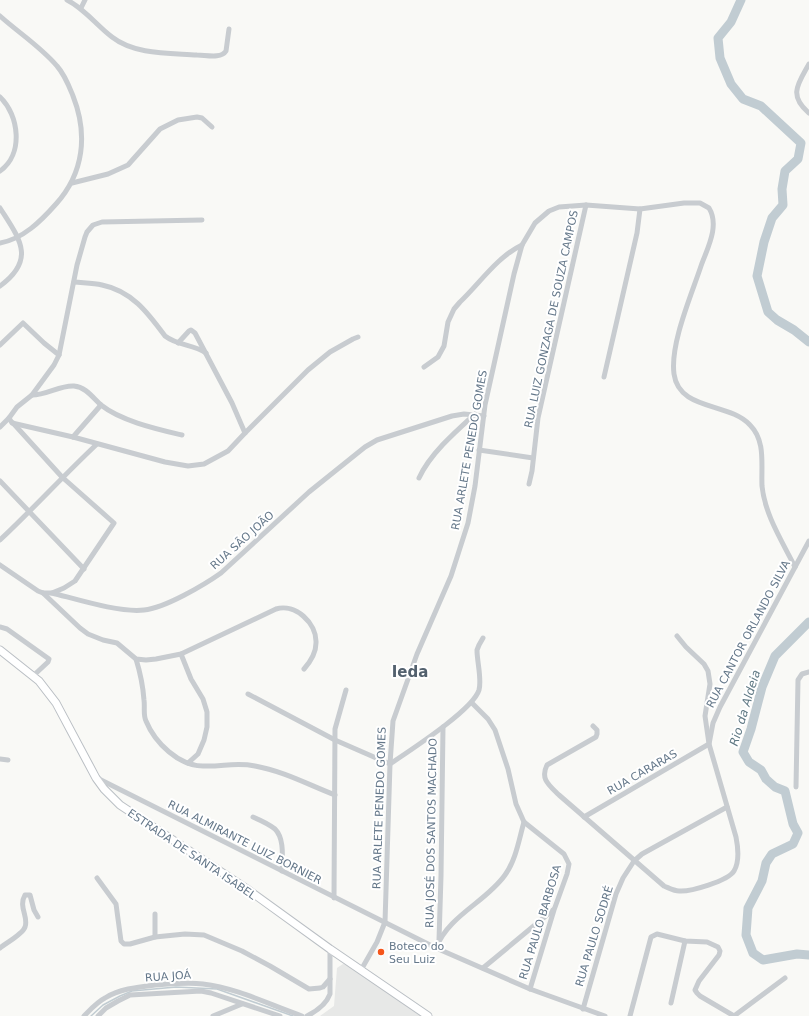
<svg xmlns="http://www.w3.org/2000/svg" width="809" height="1016" font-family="'DejaVu Sans',sans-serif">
<rect width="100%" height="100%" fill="#f9f9f6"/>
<!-- built -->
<polygon fill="#e7e8e7" points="343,964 349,965 421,1016 320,1016 334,1006 337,968"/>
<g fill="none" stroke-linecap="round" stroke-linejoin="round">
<!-- stream -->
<polyline stroke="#c1ccd2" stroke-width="1.5" points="91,1016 103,1005 120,996 132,991 176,987 217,989 293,1016"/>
<!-- river -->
<g stroke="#c1ccd2" stroke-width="9">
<polyline points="741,0 731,22 718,38 720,58 731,84 743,99 761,106 801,143 798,159 785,171 782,189 783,205 772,218 764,242 757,276 768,312 777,320 794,330 809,342"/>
<polyline points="809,622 775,656 762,687 751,729 743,752 749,762 761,770 766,779 775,787 785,791 793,824 798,833 793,844 772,854 766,863 762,881 748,908 746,935 753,953 763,960 797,954 809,955"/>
</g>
<defs>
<polyline id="secondary" points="0,650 39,681 56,703 96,778 104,789 120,805 247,889 330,949 428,1016"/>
</defs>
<!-- secondary casing -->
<use href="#secondary" stroke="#babfc4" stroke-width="9"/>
<!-- street -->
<g stroke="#c8ccd0" stroke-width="5">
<path d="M67,0c18,9 29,25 45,37 23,18 58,16 85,18 9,0 24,4 29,-4l3,-22"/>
<polyline points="81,8 85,0"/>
<path d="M0,16c19,17 41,31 57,50 8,9 12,20 16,30 15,38 11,77 -17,108 -15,17 -33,35 -56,39"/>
<path d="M809,64c-11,20 -21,31 0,49"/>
<path d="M0,97c19,18 24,57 0,74"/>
<polyline points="72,183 108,174 128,165 160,129 178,120 197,117 202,118 212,127"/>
<path d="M0,208c19,30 37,51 0,78"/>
<path d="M74,282c9,1 19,1 28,3 30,6 46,28 63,51 13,10 28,8 41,17"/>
<polyline points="178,343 189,331 191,330 195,333 232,403 245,433"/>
<polyline points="0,345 23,323 44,343 59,355"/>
<path d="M424,367l14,-10 6,-11 4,-24 6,-13 6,-7c20,-19 37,-45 62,-57"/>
<polyline points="604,377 637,233 640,209"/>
<path d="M32,395c15,0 28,-10 42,-9 12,1 19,12 27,19 20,16 56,24 81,30"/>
<polyline points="9,418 12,423 73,437 165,462 188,466 204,464 228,451 245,433 308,370 330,352 353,339 358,337"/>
<polyline points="13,423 62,477 114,523 75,581 64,588 52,593"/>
<polyline points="0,427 9,418 17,407 32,395 54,365 59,355 77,265 85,237 87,232 93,225 102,222 202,220"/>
<polyline points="73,437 101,405"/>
<polyline points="479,450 533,458"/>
<path d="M419,478c11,-24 36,-46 56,-64"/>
<polyline points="0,481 84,569"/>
<polyline points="529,484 532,471 538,418 586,205"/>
<path d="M0,540c33,-31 64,-65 97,-96"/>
<path d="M0,565l38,26 5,2h9c24,6 68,20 92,17 21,-2 60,-25 77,-37l88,-81 56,-45 12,-7 75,-24 12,-2 20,2"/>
<path d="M43,593l37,35 8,6 15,6 14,3 19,16 10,1 10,-1 25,-5 95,-45c19,-6 41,14 40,34 0,10 -5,18 -12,26"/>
<polyline points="0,627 7,629 49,659 48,662 33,676"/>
<polyline points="181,654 191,679 203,699 207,712 207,727 204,740 198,754 188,763"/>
<path d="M136,659c4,13 7,27 8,41 1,8 -1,15 2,21 9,22 33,45 57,45 19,1 32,-4 52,0 28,5 54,19 80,29"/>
<path d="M248,694l87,46 55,24c19,-13 83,-54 89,-74 3,-11 -2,-28 -2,-40l2,-5 4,-7"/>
<polyline points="472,703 488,719 495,730 508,769 516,804 524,822 564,854 569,864 567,874 554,910 530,989"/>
<path d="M593,726l4,4v4l-1,3 -49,28c-7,14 2,20 12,30l105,91c5,2 10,5 15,5 11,1 49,-10 55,-20 6,-10 4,-24 2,-34l-27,-93 4,-21 7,-16 89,-166"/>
<polyline points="0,759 8,760"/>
<polyline points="97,778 436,948 530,989 605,1016"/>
<polyline points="796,787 798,680 802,674 809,672"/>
<path d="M253,817c7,3 16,7 22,12 10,10 7,30 7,42"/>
<polyline points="584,817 709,744 705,716 710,684 708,671 704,664 686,647 677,636"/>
<polyline points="97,878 116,904 121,941 124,944 130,944 155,937 185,934 204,935 242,951 270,966 309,989 320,988 323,987 330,979"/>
<polyline points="334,898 335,729 346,690"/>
<polyline points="155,937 155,914"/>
<polyline points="439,940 441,876 443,727"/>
<path d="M0,948c6,-5 23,-14 25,-21 4,-10 -7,-20 0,-32h5l4,15 4,7"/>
<path d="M436,948c13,-33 50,-46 69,-73 11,-15 14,-36 19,-53"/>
<polyline points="483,968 553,910"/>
<path d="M361,970l16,-28 8,-20 5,-158 3,-43 24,-67 34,-78 17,-53 7,-37 10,-81 29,-131 8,-29 13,-22 14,-12 10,-4 27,-2 54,4 44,-6h16l9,5c11,18 -2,41 -8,58 -10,30 -31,78 -27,108 5,37 55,28 76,51 16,16 11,40 12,61 3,29 20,55 33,81"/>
<polyline points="671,1003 685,941"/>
<polyline points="583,1009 616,894 623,878 634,861 642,854 727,807"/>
<path d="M84,1016c6,-6 13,-14 21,-18 14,-9 33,-11 50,-13 16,-1 32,-3 48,-1 34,4 67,21 99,32"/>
<polyline points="98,1016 106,1008 118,1001 130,995 201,991 211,993 280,1016"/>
<polyline points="213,1016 242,1004"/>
<path d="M307,1016c10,-5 19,-11 23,-22v-45"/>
<polyline points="630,1016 651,937 657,934 685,941 707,942 718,947 720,951 719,955 699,981 695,990 697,993 700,996 734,1016"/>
<polyline points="734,1016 785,978"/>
</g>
<!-- secondary -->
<use href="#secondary" stroke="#fff" stroke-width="7"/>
</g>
<!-- markers -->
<circle fill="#f5551a" stroke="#fff" stroke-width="1.5" cx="381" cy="952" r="4"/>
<g text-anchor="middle" stroke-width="4" stroke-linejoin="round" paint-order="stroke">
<!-- street labels -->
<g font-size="11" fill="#65788a" stroke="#fff">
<text transform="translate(551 319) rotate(-78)" y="4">RUA LUIZ GONZAGA DE SOUZA CAMPOS</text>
<text transform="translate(469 450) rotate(-80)" y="4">RUA ARLETE PENEDO GOMES</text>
<text transform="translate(242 540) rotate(-42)" y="4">RUA SÃO JOÃO</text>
<text transform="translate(748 634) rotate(-62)" y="4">RUA CANTOR ORLANDO SILVA</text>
<text transform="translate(642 772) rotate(-30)" y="4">RUA CARARAS</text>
<text transform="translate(379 808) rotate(-88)" y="4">RUA ARLETE PENEDO GOMES</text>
<text transform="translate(431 833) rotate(-89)" y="4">RUA JOSÉ DOS SANTOS MACHADO</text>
<text transform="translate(245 842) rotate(27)" y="4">RUA ALMIRANTE LUIZ BORNIER</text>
<text transform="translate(192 854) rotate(34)" y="4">ESTRADA DE SANTA ISABEL</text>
<text transform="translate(540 922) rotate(-73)" y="4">RUA PAULO BARBOSA</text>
<text transform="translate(594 936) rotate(-73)" y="4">RUA PAULO SODRÉ</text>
<text transform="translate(168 976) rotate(-4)" y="4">RUA JOÁ</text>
</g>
<!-- poi labels -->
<g font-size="11" fill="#65788a" stroke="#fff" text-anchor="start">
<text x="389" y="950">Boteco do<tspan x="389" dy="13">Seu Luiz</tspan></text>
</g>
<!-- water labels -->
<g font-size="12" font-style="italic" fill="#617a85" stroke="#fff">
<text transform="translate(745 708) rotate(-73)" y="4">Rio da Aldeia</text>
</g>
<!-- district labels -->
<g font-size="15" font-weight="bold" fill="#53616e" stroke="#fff">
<text x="410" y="677">Ieda</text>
</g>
</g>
</svg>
